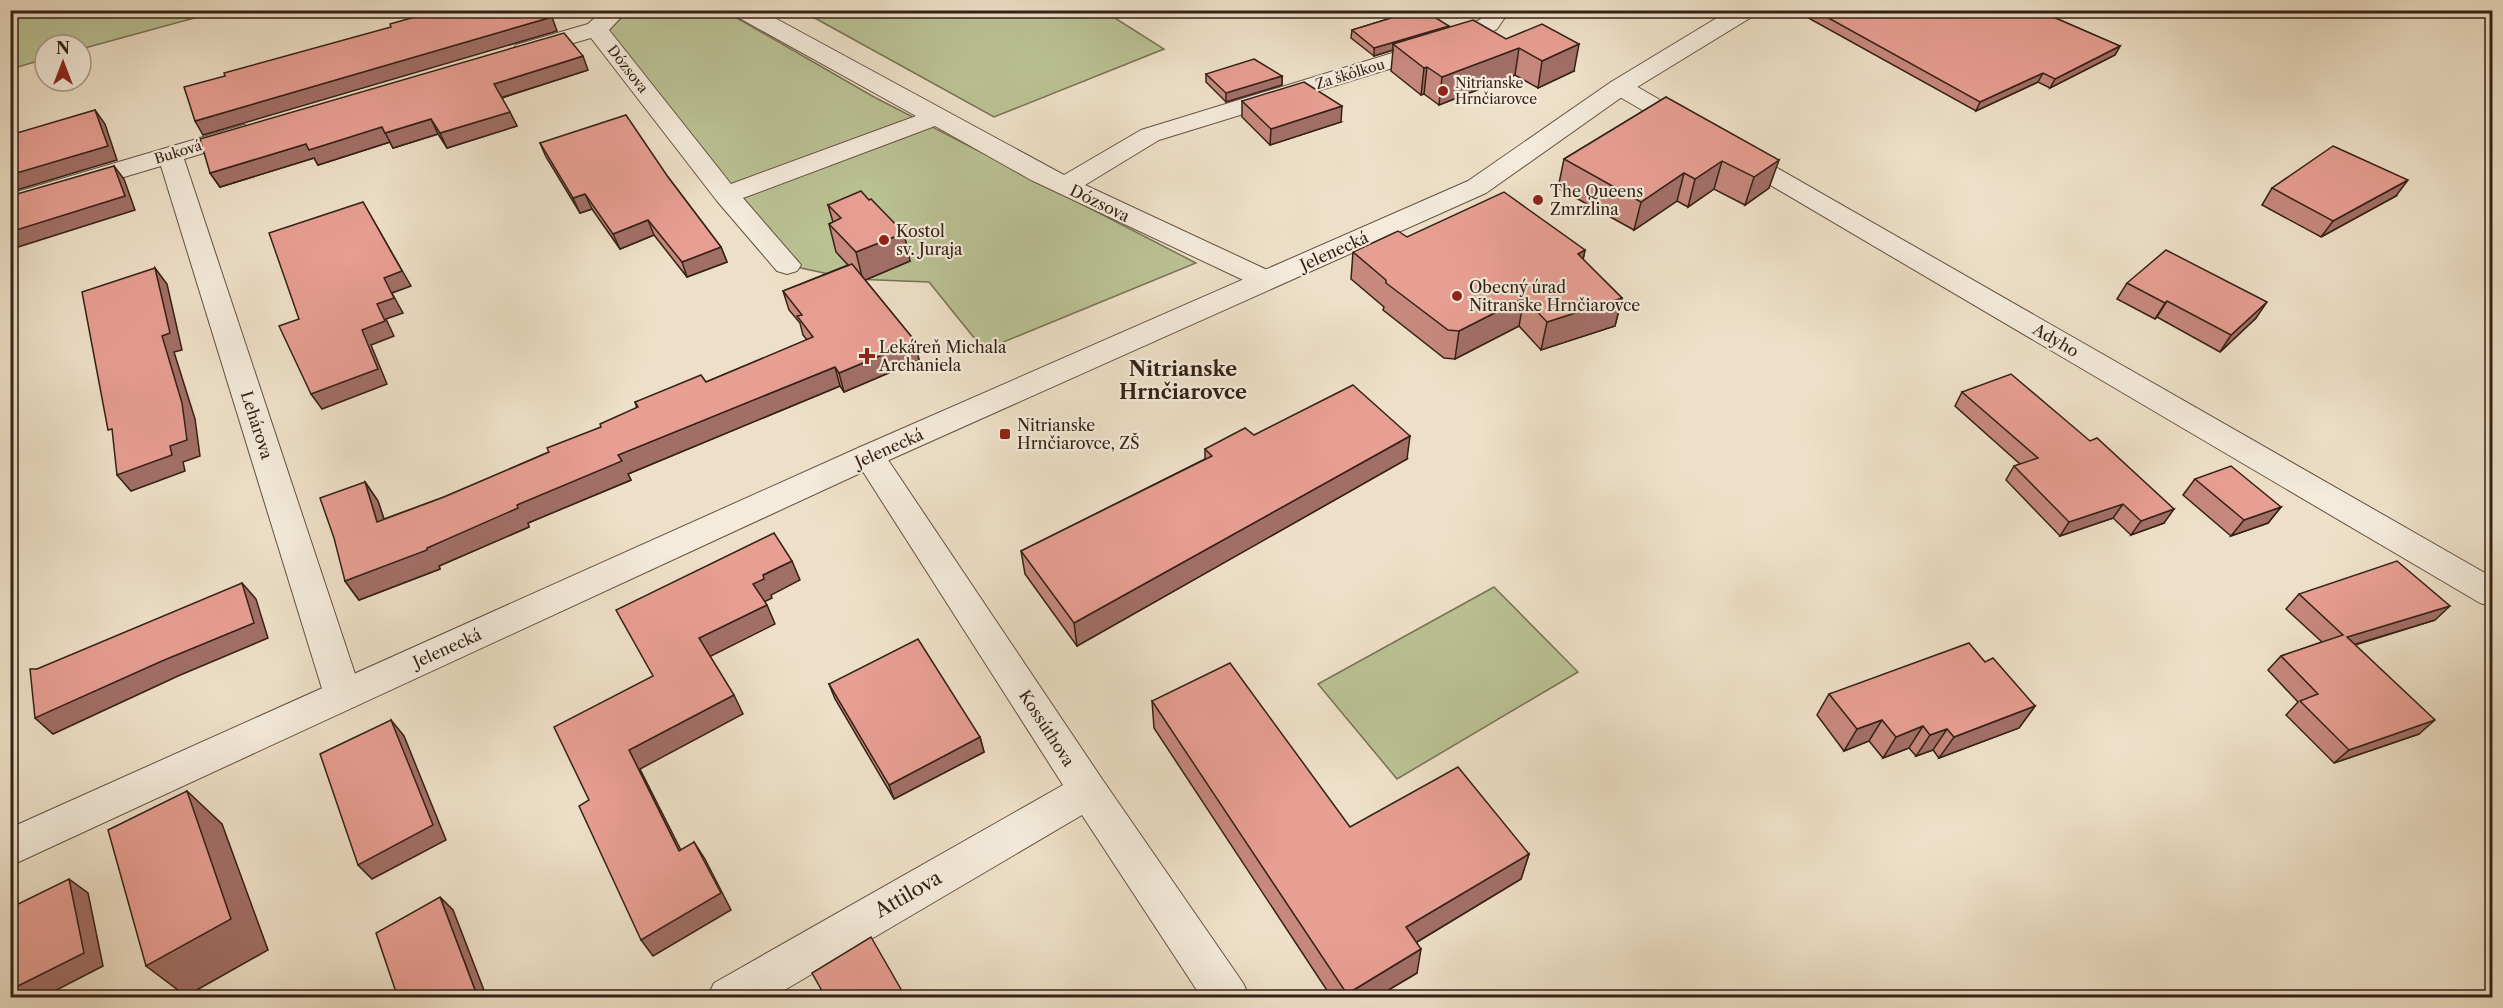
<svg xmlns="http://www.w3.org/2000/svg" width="2503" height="1008" font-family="'Libre Caslon Text',serif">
<rect width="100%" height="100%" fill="#eee0c8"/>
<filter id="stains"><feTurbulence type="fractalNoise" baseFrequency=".00333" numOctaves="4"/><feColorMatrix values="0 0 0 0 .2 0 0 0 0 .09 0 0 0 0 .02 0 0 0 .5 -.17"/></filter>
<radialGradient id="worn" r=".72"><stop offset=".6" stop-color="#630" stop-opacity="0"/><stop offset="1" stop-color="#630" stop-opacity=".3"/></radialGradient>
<!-- green -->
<g fill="#bac294" stroke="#787255" stroke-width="1.5">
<polygon points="11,10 220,10 220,11 81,49 81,45 45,45 45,59 11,69"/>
<polygon points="628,11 725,11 874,97 1196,263 984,350 929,282 852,279 787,265 601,38"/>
<polygon points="802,11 1104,11 1164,49 994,117"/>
<polygon points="1494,587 1578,672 1397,779 1318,684"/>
</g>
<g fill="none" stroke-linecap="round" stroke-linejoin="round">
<defs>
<g id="minor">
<polygon points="603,10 628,10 609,30 731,184 916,116 734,15 731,10 760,10 1064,175 1141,130 1451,35 1481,19 1487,10 1510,10 1497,29 1467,45 1159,140 1085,185 1276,274 1280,280 1276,286 1266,289 1256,286 1031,180 935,126 743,198 801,265 797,271 787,274 777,271 717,201 591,38 524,57 516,55 512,50 516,45 588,24"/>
<polygon points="1620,80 1629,82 1700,123 1704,128 1700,133 1691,136 1682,133 1611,92 1608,87 1611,82"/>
<polygon points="244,125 253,128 257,133 253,138 184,159 362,695 356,706 343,710 330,706 324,695 161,166 10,211 10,194"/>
<polygon points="1735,146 1744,149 2492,577 2492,607 2480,603 1726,159 1722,154 1726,149"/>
<polygon points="869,444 880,448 1102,779 1243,983 1250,998 1202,998 1082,815 771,998 707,998 714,983 1063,785 853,456 858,448"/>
</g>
<polygon id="tertiary" points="1730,10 1758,10 1755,15 1629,92 1486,193 880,464 10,866 10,828 858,448 1468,181 1611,82"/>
</defs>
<!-- minor casing -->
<use href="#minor" stroke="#635142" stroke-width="2"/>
<!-- tertiary casing -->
<use href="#tertiary" stroke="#635142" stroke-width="2"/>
<!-- minor -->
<use href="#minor" fill="#f4ebdb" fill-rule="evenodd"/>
<!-- tertiary -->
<use href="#tertiary" fill="#f4ebdb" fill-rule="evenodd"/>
</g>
<!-- wall -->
<g fill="#c7887e" stroke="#352116" stroke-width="1.5">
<polygon points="1417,10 1442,10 1432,16 1448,27 1506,39 1574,71 1538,88 1515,75 1439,105 1424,94 1421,95 1391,71 1393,50 1374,56 1351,38 1352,30"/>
<polygon points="1794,10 2037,10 2120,46 2115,55 2050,88 2038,82 1976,111"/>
<polygon points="588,70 502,98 517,126 447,148 438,134 393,148 390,142 318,165 314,158 220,187 210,173"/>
<polygon points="1206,74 1282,76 1282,85 1226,102 1206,82"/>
<polygon points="1666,97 1769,188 1745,205 1714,189 1688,207 1677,201 1634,230 1558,188 1564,159"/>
<polygon points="1242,101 1341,122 1270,145 1242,117"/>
<polygon points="540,143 668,177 721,247 727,262 687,277 654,235 620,249 592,209 580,213 546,157"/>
<polygon points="2272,188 2396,196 2321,237 2262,205"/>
<polygon points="828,205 910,261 865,280 915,341 919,360 844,392 840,386 628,474 631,480 528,523 529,527 439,566 440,569 359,600 345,581 365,482 378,501 384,519 444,497 549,452 601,427 637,408 635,402 706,382 807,340 803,335 800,323 789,310 783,291 848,265 836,252 829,224 833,222"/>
<polygon points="1407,237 1585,250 1583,260 1622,298 1615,326 1541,350 1519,326 1455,359 1444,358 1383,310 1384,307 1351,279 1353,252"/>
<polygon points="2127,283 2256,318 2220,352 2157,317 2155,319 2117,299"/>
<polygon points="1962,392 2164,523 2131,535 2113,518 2060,536 2006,480 2014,466 2020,464 1955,406"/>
<polygon points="1254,435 1407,459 1077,646 1025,574 1021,551 1205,459 1205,449"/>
<polygon points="2195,479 2281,507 2268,523 2231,536 2183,495"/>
<polygon points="2299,594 2435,620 2355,645 2419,734 2334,763 2286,715 2298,702 2268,670 2281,656 2322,642 2286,609"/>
<polygon points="1985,662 2035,706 2019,728 1939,758 1933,750 1916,756 1909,748 1883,758 1869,741 1844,751 1817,715 1829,694"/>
<polygon points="829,684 980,737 984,752 894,799 835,699"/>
<polygon points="1152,701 1350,827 1529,854 1521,879 1417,942 1417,973 1375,998 1332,998 1154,728"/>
</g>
<!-- shaded-wall -->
<g fill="#a26f67" stroke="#352116" stroke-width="1.5">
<polygon points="1433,10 1442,10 1432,16"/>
<polygon points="552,17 557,31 203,135 195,121"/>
<polygon points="1449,26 1448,34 1393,44 1393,50 1374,56 1374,48"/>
<polygon points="1579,44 1574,71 1538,88 1542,61"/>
<polygon points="2120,46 2115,55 2050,88 2055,79"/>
<polygon points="1519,48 1515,75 1439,105 1442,77"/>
<polygon points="583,56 588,70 500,98 494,84"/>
<polygon points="1427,67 1424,94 1421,95 1424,68"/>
<polygon points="2043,73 2038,82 1976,111 1980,102"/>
<polygon points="1282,76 1282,85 1226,102 1226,93"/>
<polygon points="1342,106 1341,122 1270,145 1271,129"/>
<polygon points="95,110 105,124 117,160 10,192 10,175"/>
<polygon points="510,112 517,126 447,148 440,133"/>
<polygon points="431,119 438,134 393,148 385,133"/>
<polygon points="382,127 390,142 318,165 314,158 220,187 210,173 306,144"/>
<polygon points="1779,160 1769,188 1745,205 1754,177"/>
<polygon points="1722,161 1714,189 1688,207 1695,179"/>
<polygon points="114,166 124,179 135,210 15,248 16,250 10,252 10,232"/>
<polygon points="1684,173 1677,201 1634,230 1641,202"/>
<polygon points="2408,180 2396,196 2321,237 2333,221"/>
<polygon points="585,194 592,209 580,213 573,198"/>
<polygon points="363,202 411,286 392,293 403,313 386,319 394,336 371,345 387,384 322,409 311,394 377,304 384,278"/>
<polygon points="648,220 654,235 620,249 613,234"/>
<polygon points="904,233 910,261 863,281 856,252"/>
<polygon points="721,247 727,262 687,277 682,262"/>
<polygon points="1585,250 1579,278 1578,254"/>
<polygon points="155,268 167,284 182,350 174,352 195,419 200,456 183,462 185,471 131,491 117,475 170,446 162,336"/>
<polygon points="1524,298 1519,326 1455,359 1459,331"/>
<polygon points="1622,298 1615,326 1541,350 1547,322"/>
<polygon points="2167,301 2157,317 2155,319 2165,303"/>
<polygon points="2267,302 2256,318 2220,352 2231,335"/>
<polygon points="915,341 919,360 844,392 839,373"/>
<polygon points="835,367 840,386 628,474 631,480 528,523 529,527 439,566 440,569 359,600 345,581 427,548 618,455"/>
<polygon points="1410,436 1407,459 1077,646 1074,623"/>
<polygon points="365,482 378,501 391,541 377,522"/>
<polygon points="2123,504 2113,518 2060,536 2069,522"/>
<polygon points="2281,507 2268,523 2231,536 2244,520"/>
<polygon points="2174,509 2164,523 2131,535 2141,521"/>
<polygon points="792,561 800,580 771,595 772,598 762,603 753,584 763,575"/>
<polygon points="242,583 256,599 268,638 178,676 53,734 35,718"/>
<polygon points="767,605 775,624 709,657 699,638"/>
<polygon points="2450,606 2435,620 2333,651 2347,637"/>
<polygon points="734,695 743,714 640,769 690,868 679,851 629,750"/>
<polygon points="2035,706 2019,728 1939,758 1954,737"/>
<polygon points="391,720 404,736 446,840 372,879 358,865"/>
<polygon points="1882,720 1869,741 1844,751 1857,729"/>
<polygon points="2435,720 2419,734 2334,763 2349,750"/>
<polygon points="1923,726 1909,748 1883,758 1896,737"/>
<polygon points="1947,729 1933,750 1916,756 1930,735"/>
<polygon points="980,737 984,752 894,799 889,785"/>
<polygon points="187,791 222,824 268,950 186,996 146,966"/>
<polygon points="694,842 705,859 731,910 653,956 641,940"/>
<polygon points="1529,854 1521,879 1402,951 1406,927"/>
<polygon points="69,879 88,893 103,966 41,998 10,998 10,990"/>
<polygon points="440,897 453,910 487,998 478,998"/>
<polygon points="1421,949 1417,973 1375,998 1347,998 1347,994"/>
</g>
<!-- building -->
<g fill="#e79e93" stroke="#352116" stroke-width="1.5">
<polygon points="440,10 547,10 552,17 195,121 184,87 225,76 224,73 391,27 390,24"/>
<polygon points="1417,10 1423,10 1449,26 1374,48 1352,30"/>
<polygon points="1814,10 2037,10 2120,46 2055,79 2043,73 1980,102"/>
<polygon points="1473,20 1506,39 1542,24 1579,44 1542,61 1519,48 1442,77 1427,67 1424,68 1393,44"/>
<polygon points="564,33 583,56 494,84 510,112 440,133 431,119 385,133 382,127 309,150 306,144 210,173 200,139"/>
<polygon points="1254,59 1282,76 1226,93 1206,74"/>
<polygon points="1304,82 1342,106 1271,129 1242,101"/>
<polygon points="1666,97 1779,160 1754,177 1722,161 1695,179 1684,173 1641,202 1564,159"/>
<polygon points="95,110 108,146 10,175 10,135"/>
<polygon points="626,115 668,177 721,247 682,262 648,220 613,234 585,194 573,198 540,143"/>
<polygon points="2333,146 2408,180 2333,221 2272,188"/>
<polygon points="114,166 125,196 10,232 10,196"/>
<polygon points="861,191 869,200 871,199 904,233 856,252 829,224 841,218 828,205"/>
<polygon points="1504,192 1585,250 1578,254 1622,298 1547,322 1524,298 1459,331 1448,330 1386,283 1386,280 1353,252 1398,231 1407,237"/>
<polygon points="363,202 402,271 384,278 394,298 377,304 385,321 362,330 378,369 311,394 279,326 299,319 269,233"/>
<polygon points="2166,250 2267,302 2231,335 2167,301 2165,303 2127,283"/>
<polygon points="852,264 915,341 839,373 835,367 618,455 622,461 517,505 518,508 427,548 427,550 345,581 334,538 320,498 365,482 377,522 444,497 549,452 547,448 601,427 600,424 638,407 635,402 701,375 706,382 813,337 797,316 802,315 783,291"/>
<polygon points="155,268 170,333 162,336 182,403 187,440 170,446 172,455 117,475 112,429 108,430 82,292"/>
<polygon points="2011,374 2090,441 2097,438 2174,509 2141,521 2123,504 2069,522 2014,466 2038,458 1962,392"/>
<polygon points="1353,385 1410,436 1074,623 1021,551 1212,456 1205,449 1245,428 1254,435"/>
<polygon points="2231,466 2281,507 2244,520 2195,479"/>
<polygon points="774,533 792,561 763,575 764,579 753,584 767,605 699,638 734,695 629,750 679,851 694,842 721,893 641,940 579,806 589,800 554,727 653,676 616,610"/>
<polygon points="2397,561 2450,606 2347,637 2435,720 2349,750 2300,701 2318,694 2281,656 2343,635 2299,594"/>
<polygon points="242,583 254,623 162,661 35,718 30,669 37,669"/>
<polygon points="918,639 980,737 889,785 829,684"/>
<polygon points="1969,643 1985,662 1993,658 2035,706 1954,737 1947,729 1930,735 1923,726 1896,737 1882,720 1857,729 1829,694"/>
<polygon points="1230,663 1350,827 1458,767 1529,854 1406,927 1421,949 1347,994 1152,701"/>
<polygon points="391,720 433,825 358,865 320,754"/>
<polygon points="187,791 231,919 146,966 108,830"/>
<polygon points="69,879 84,953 10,990 10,908"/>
<polygon points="440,897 478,998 398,998 376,933"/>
<polygon points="871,937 906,998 826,998 812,973"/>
</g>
<!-- markers -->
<g fill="#8f2418" stroke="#f4ebdb" stroke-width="2">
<circle cx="1443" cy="91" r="6"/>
<circle cx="1538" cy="200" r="6"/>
<circle cx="884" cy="240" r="6"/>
<circle cx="1457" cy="296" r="6"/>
<path d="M864 347h6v6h6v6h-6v6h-6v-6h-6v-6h6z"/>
<rect x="999" y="428" width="12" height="12" rx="3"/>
</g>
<g text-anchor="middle" stroke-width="4.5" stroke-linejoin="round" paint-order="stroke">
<!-- far-street labels -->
<g font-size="14" fill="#352116" stroke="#f4ebdb">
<text transform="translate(628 69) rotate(52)" y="5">Dózsova</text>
<text transform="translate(1350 74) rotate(-17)" y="5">Za škôlkou</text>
<text transform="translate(178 152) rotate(-17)" y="5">Buková</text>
</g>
<!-- far-poi labels -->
<g font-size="14" fill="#352116" stroke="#f4ebdb" text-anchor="start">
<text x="1455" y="88">Nitrianske<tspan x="1455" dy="16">Hrnčiarovce</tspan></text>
</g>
<!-- poi labels -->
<g font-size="16" fill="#352116" stroke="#f4ebdb" text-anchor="start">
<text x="1550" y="197">The Queens<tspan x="1550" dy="18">Zmrzlina</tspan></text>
<text x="896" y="237">Kostol<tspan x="896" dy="18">sv. Juraja</tspan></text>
<text x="1469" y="293">Obecný úrad<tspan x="1469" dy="18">Nitranske Hrnčiarovce</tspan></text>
<text x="879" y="353">Lekáreň Michala<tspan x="879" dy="18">Archaniela</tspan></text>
<text x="1017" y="431">Nitrianske<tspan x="1017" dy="18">Hrnčiarovce, ZŠ</tspan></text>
</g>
<!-- street labels -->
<g font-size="16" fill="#352116" stroke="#f4ebdb">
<text transform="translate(1100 203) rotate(26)" y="6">Dózsova</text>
<text transform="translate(1334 251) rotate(-24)" y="6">Jelenecká</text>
<text transform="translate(2056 340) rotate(30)" y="6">Adyho</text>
<text transform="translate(257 425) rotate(72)" y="6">Lehárova</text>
<text transform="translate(889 448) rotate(-24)" y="6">Jelenecká</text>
<text transform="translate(447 648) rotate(-24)" y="6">Jelenecká</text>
<text transform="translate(1047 728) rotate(57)" y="6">Kossúthova</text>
</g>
<!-- quarter labels -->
<g font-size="20" font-weight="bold" fill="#352116" stroke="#f4ebdb">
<text x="1183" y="376">Nitrianske<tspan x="1183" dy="23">Hrnčiarovce</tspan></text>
</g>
<!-- near-street labels -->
<g font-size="20" fill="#352116" stroke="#f4ebdb">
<text transform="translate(908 894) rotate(-30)" y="7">Attilova</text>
</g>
</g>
<!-- margin -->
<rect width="2503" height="1008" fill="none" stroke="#eee0c8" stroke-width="36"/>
<rect x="12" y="12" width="2479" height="984" fill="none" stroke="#352116" stroke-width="3"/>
<rect x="18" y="18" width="2467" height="972" fill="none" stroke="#352116" stroke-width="1.5"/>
<!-- north arrow -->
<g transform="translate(63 63)"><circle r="28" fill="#f4ebdb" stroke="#a89a8c" stroke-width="1.5"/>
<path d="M0-4.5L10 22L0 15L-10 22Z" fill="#8f2418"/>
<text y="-9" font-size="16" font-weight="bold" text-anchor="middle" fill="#352116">N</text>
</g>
<rect width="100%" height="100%" filter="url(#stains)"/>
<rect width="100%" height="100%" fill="url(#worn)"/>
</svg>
